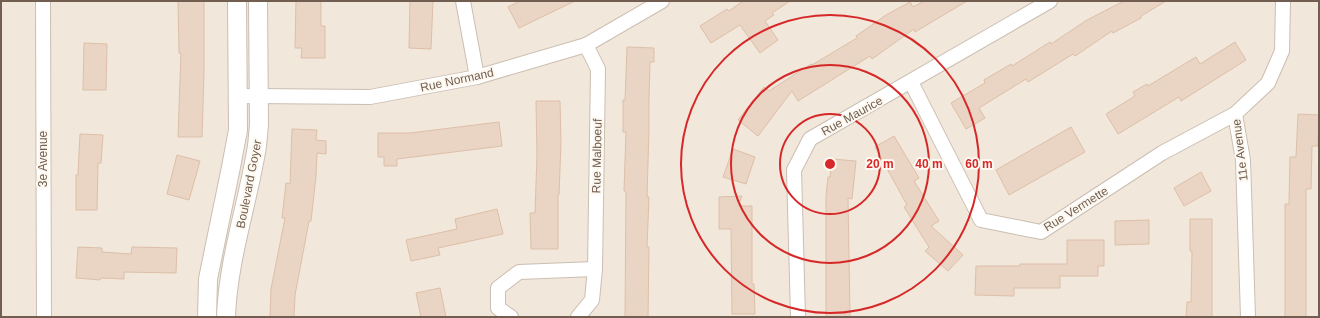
<svg xmlns="http://www.w3.org/2000/svg" width="1320" height="318" font-family="Helvetica,sans-serif">
<rect width="100%" height="100%" fill="#faf5eb"/>
<!-- residential -->
<rect fill="#f1e7da" x="1" y="1" width="1318" height="316"/>
<!-- building -->
<g fill="#ead5c4" stroke="#ddbfa8">
<polygon points="178,1 204,1 204,72 202,137 178,137 181,53 179,53"/>
<polygon points="296,1 321,1 321,26 325,26 325,58 301,58 302,48 295,48"/>
<polygon points="410,1 433,1 431,49 409,48"/>
<polygon points="520,1 575,1 519,28 508,7"/>
<polygon points="743,1 790,1 772,13 774,15 765,21 778,40 760,53 740,25 711,43 700,26 727,9 729,11"/>
<polygon points="924,1 967,1 915,32 914,29 872,59 870,56 798,101 792,91 758,136 738,120 764,87 769,91 811,64 812,65 857,38 856,36 886,15 910,2 913,7"/>
<polygon points="1124,1 1166,1 1141,16 1141,18 1113,33 1112,31 1075,56 1073,54 1028,82 1026,79 979,108 985,118 966,129 951,103 985,83 984,80 1011,64 1012,66 1050,42 1051,44 1087,20"/>
<polygon points="1235,42 1246,60 1181,101 1179,97 1118,134 1106,114 1135,96 1133,92 1147,84 1148,86 1196,57 1200,64"/>
<polygon points="84,43 107,44 106,90 83,90"/>
<polygon points="627,47 654,48 654,62 650,62 649,100 649,128 647,197 649,197 647,247 649,247 648,317 625,317 626,192 624,191 626,132 623,132 623,100 625,100"/>
<polygon points="536,101 560,101 561,142 559,195 558,195 558,249 531,249 530,213 535,213 537,155"/>
<polygon points="1298,114 1319,115 1318,146 1312,146 1311,189 1306,189 1306,317 1285,317 1285,204 1289,204 1290,157 1296,157"/>
<polygon points="499,122 502,146 397,159 397,166 384,166 384,157 378,157 378,133 410,133"/>
<polygon points="1071,127 1085,152 1009,195 996,170"/>
<polygon points="292,129 317,130 316,140 326,141 326,154 317,153 316,176 311,221 309,221 295,295 294,317 270,317 271,289 285,218 282,218 286,183 290,184"/>
<polygon points="80,134 103,135 101,163 98,163 97,210 76,210 76,175 78,175"/>
<polygon points="894,136 919,178 914,181 939,221 931,226 963,255 948,271 925,251 929,247 904,207 907,205 875,147"/>
<polygon points="733,149 755,157 746,184 723,177"/>
<polygon points="177,155 200,161 189,200 167,194"/>
<polygon points="832,159 856,161 852,199 848,198 850,317 826,317 826,196 828,177 830,177"/>
<polygon points="1201,172 1211,191 1184,206 1174,188"/>
<polygon points="742,196 738,206 752,206 752,284 754,284 755,314 732,314 731,229 719,229 719,197"/>
<polygon points="497,209 503,234 438,248 440,255 411,261 406,240 457,229 455,219"/>
<polygon points="1190,219 1212,219 1212,317 1186,317 1187,302 1191,302 1192,251 1190,251"/>
<polygon points="1149,220 1149,244 1115,245 1115,221"/>
<polygon points="1067,240 1104,240 1104,266 1098,266 1098,276 1060,276 1060,288 1014,288 1014,296 975,295 976,266 1020,266 1020,264 1067,264"/>
<polygon points="78,247 102,248 102,252 131,254 132,247 177,248 176,273 124,272 124,279 101,278 100,280 76,278"/>
<polygon points="440,288 446,317 421,317 416,293"/>
</g>
<g fill="none" stroke-linecap="round" stroke-linejoin="round">
<defs>
<g id="minor">
<polyline points="43,1 44,317"/>
<polyline points="463,1 477,77"/>
<polyline points="911,82 981,220 1041,232 1162,153 1235,114"/>
<polyline points="238,96 370,97 477,77 586,45 662,1"/>
<polyline points="511,317 498,308 498,288 519,272 595,269"/>
<polyline points="578,317 592,300 595,269 598,69 586,45"/>
<polyline points="798,317 794,170 810,139 1050,1"/>
<polyline points="1248,317 1243,160 1235,114 1268,83 1282,51 1283,1"/>
</g>
<g id="tertiary">
<polyline points="207,317 208,279 231,167 238,130 237,1"/>
<path d="M226,317c2,-58 22,-114 31,-171l2,-21 -1,-124"/>
</g>
</defs>
<!-- minor casing -->
<use href="#minor" stroke="#cbbeb2" stroke-width="16"/>
<!-- tertiary casing -->
<use href="#tertiary" stroke="#cbbeb2" stroke-width="20"/>
<!-- minor -->
<use href="#minor" stroke="#fff" stroke-width="14"/>
<!-- tertiary -->
<use href="#tertiary" stroke="#fff" stroke-width="18"/>
</g>
<!-- distance rings -->
<g fill="none" stroke="#d62828" stroke-width="2">
<circle cx="830" cy="164" r="50"/>
<circle cx="830" cy="164" r="99"/>
<circle cx="830" cy="164" r="149"/>
</g>
<g text-anchor="middle" stroke-width="4" stroke-linejoin="round" paint-order="stroke">
<!-- street labels -->
<g font-size="12" fill="#725e51" stroke="#fdf9f1">
<text transform="translate(457 80) rotate(-12)" y="4">Rue Normand</text>
<text transform="translate(852 116) rotate(-29)" y="4">Rue Maurice</text>
<text transform="translate(1240 150) rotate(-97)" y="4">11e Avenue</text>
<text transform="translate(597 156) rotate(-89)" y="4">Rue Malboeuf</text>
<text transform="translate(43 159) rotate(-90)" y="4">3e Avenue</text>
<text transform="translate(249 184) rotate(-79)" y="4">Boulevard Goyer</text>
<text transform="translate(1076 209) rotate(-32)" y="4">Rue Vermette</text>
</g>
</g>
<circle cx="830" cy="164" r="6" fill="#d62828" stroke="#fdf9f1" stroke-width="2"/>
<g font-size="12" text-anchor="middle" font-weight="bold" fill="#d62828" stroke="#fdf9f1" stroke-width="4" stroke-linejoin="round" paint-order="stroke">
<text x="880" y="168">20 m</text>
<text x="929" y="168">40 m</text>
<text x="979" y="168">60 m</text>
</g>
<!-- border -->
<rect width="1320" height="318" fill="none" stroke="#725e51" stroke-width="4"/>
</svg>
